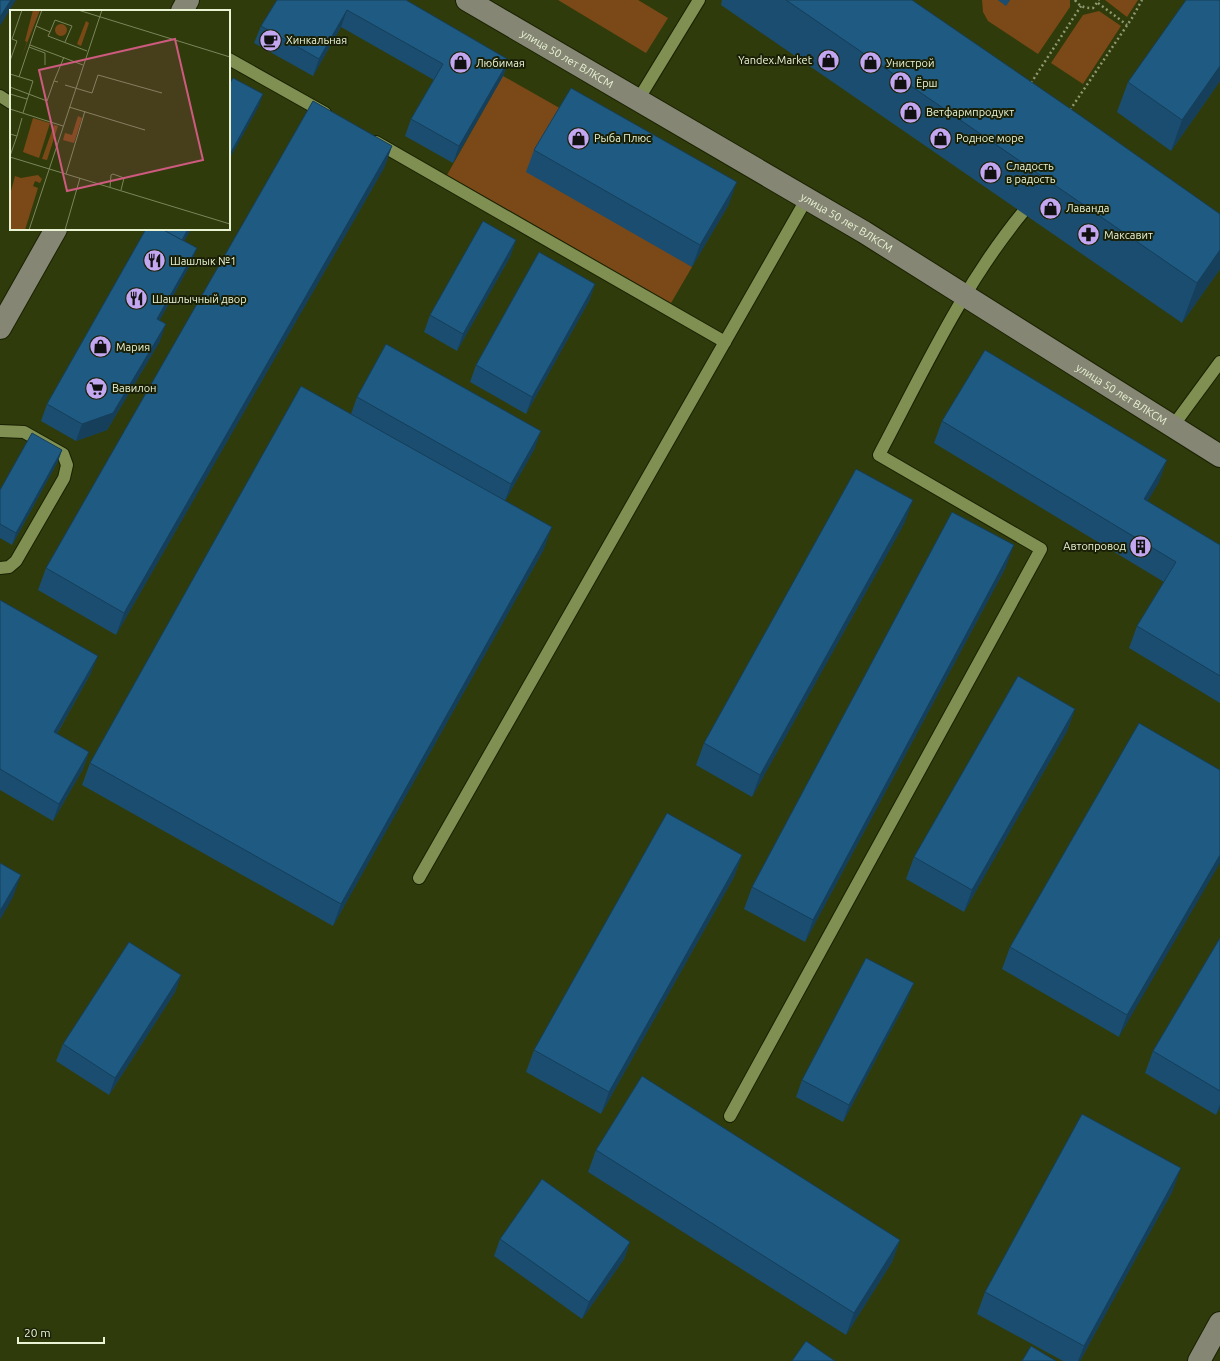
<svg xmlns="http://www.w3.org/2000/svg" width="1220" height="1361" font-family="Ubuntu,sans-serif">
<rect width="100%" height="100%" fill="#303b0b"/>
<!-- green -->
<g fill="#7b4917">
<polygon points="558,0 638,0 668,18 646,53"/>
<polygon points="982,0 998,0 1006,5 1010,0 1070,0 1070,7 1038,54 988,21 983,12"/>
<polygon points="1105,0 1138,0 1127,17"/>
<polygon points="1099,11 1121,26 1083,84 1051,63 1083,15"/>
<polygon points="503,76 563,110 692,267 671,303 447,175"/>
</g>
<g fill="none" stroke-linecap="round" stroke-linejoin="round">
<defs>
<g id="lane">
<polyline points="229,59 325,113"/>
<polyline points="0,96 11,103"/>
<polyline points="638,100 699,0"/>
<polyline points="376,142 725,342"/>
<polyline points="1173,426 1220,362"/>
<polyline points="0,431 24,432 63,454 67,465 64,478 16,561 9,567 0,568"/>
<polyline points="419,878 807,198"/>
<path d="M730,1116l311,-567 -162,-94c44,-83 84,-170 144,-243"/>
</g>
<g id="secondary">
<path id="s1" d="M467,0l397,232 356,224"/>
<polyline points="182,11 188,0"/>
<polyline points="0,328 56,229"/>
<polyline points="1199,1361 1220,1323"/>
</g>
</defs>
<!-- lane casing -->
<use href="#lane" stroke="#192102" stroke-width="14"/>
<!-- secondary casing -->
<use href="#secondary" stroke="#192102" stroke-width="24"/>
<!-- path -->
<g stroke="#8f9972" stroke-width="2.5" stroke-dasharray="2 3" stroke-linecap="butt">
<path d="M1075,0c5,7 10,8 18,8l6,-8"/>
<polyline points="1098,3 1127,25"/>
<polyline points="1031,83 1081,6"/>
<polyline points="1070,110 1132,18 1142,0"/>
</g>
<!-- lane -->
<use href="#lane" stroke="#7f9052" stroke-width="12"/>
<!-- secondary -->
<use href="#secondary" stroke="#858674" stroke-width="22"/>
</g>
<!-- wall -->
<g fill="#1a4d6f">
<polygon points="277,0 406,0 509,60 503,76 453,163 405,136 411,119 434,80 341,27 313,76 254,43 261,26"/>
<polygon points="722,0 912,0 1220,269 1182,323 721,5"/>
<polygon points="998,0 1010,0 1006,6"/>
<polygon points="1220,81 1171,151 1117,112 1128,82"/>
<polygon points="392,146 384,168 116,635 38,590 46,568"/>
<polygon points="534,150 729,204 692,267 526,172"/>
<polygon points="146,229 191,229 184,241 197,248 190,265 159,321 160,341 107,430 76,441 41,421 47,404"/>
<polygon points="516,240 510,257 457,351 424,332 430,315"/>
<polygon points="595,284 589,301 526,414 470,382 476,365"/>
<polygon points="357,397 535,448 505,501 544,549 333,926 82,785 90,763 351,414"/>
<polygon points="942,421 1159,482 1147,501 1220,545 1220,703 1129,648 1137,626 1164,582 934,443"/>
<polygon points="62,450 58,461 12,545 0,538 0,490"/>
<polygon points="905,522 752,797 696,765 704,743"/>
<polygon points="1006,567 805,942 744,909 752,887"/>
<polygon points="0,600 91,673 57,734 89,752 83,769 53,821 0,790"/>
<polygon points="1075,709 1067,731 964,912 906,879 914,857"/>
<polygon points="1220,770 1119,1037 1002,969 1010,947"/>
<polygon points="742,855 734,877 601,1114 526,1072 534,1050"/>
<polygon points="1220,938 1220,1108 1216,1115 1145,1073 1153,1051"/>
<polygon points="181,975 175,992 109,1095 56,1061 63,1044"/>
<polygon points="907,1000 843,1122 796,1097 802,1080"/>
<polygon points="596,1150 900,1240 892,1262 846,1335 588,1172"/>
<polygon points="1173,1190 1080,1361 1063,1361 977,1314 985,1292"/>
<polygon points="500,1239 630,1242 624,1259 582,1319 494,1256"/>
</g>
<!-- shaded-wall -->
<g fill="#153f5a">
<polygon points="11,0 16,0 0,26 0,17"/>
<polygon points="347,10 341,27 313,76 319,59"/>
<polygon points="509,60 503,76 453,163 459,146"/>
<polygon points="1220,66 1220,81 1171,151 1182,120"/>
<polygon points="263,94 259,106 229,160 229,156"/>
<polygon points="392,146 384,168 116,635 124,613"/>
<polygon points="737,182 729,204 692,267 700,245"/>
<polygon points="188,229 191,229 175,257 179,245"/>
<polygon points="516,240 510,257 457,351 463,334"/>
<polygon points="197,248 190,265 151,336 157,319"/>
<polygon points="1220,250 1220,269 1182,323 1197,283"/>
<polygon points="595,284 589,301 526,414 532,397"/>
<polygon points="166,324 160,341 107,430 76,441 82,424"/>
<polygon points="541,431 535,448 505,501 511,484"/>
<polygon points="62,450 58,461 12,545 16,533"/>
<polygon points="1167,460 1159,482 1136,521 1144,499"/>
<polygon points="913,500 905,522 752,797 760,775"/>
<polygon points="552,527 544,549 333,926 341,904"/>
<polygon points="1014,545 1006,567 805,942 813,920"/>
<polygon points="98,656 91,673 48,749 54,732"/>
<polygon points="1075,709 1067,731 964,912 972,890"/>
<polygon points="89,752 83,769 53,821 59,804"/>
<polygon points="742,855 734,877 601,1114 609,1092"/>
<polygon points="1220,855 1220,863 1119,1037 1127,1015"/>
<polygon points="21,875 13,897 0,920 0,911"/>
<polygon points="181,975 175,992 109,1095 115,1078"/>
<polygon points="914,983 907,1000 843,1122 849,1105"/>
<polygon points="1220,1104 1220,1108 1216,1115"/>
<polygon points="1181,1168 1173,1190 1080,1361 1078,1361 1084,1346"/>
<polygon points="900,1240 892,1262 846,1335 854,1313"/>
<polygon points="630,1242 624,1259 582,1319 589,1302"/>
</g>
<!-- building -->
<g fill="#1e5a81" stroke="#153f5a">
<polygon points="0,0 11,0 0,17"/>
<polygon points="277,0 406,0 509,60 459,146 411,119 443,64 347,10 319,59 261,26"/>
<polygon points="786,0 912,0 1078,114 1220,214 1220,250 1197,283"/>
<polygon points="1186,0 1220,0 1220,66 1182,120 1128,82"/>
<polygon points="233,78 263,94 229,156 229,85"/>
<polygon points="571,88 737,182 700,245 534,150"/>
<polygon points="313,101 392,146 124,613 46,568"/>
<polygon points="483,221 516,240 463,334 430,315"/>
<polygon points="146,229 162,229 197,248 157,319 166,324 113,413 82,424 47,404"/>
<polygon points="162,229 188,229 182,240"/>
<polygon points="539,252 595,284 532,397 476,365"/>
<polygon points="386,344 541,431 511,484 357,397"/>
<polygon points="985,350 1167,460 1144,499 1220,545 1220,676 1137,626 1176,562 942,421"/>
<polygon points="301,386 552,527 341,904 90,763"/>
<polygon points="32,433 62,450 16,533 0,524 0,490"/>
<polygon points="856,469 913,500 760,775 704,743"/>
<polygon points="952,512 1014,545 813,920 752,887"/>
<polygon points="0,600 98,656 54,732 89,752 59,804 0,769"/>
<polygon points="1018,676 1075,709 972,890 914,857"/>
<polygon points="1139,723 1220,770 1220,855 1127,1015 1010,947"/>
<polygon points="667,813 742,855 609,1092 534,1050"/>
<polygon points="0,863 21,875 0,911"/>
<polygon points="1220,938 1220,1091 1153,1051"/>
<polygon points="129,942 181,975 115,1078 63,1044"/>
<polygon points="866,958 914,983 849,1105 802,1080"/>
<polygon points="642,1076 900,1240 854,1313 596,1150"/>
<polygon points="1082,1114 1181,1168 1084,1346 985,1292"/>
<polygon points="542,1179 630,1242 589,1302 500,1239"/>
<polygon points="806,1341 835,1361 792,1361"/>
<polygon points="1031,1346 1056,1361 1022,1361"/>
</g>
<!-- icons -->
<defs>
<symbol id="cafe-disc" viewBox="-11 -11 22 22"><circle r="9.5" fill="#c4a7f1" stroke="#1a2007"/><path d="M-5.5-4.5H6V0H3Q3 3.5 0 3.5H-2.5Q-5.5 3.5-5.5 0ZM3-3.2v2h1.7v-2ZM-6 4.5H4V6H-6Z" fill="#111"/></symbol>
<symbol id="shop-disc" viewBox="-11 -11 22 22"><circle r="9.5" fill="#c4a7f1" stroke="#1a2007"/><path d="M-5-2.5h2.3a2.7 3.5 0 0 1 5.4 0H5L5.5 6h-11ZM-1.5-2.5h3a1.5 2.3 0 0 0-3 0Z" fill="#111"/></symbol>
<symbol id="pharmacy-disc" viewBox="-11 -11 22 22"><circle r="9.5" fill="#c4a7f1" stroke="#1a2007"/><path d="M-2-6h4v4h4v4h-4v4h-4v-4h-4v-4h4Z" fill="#111"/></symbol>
<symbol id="restaurant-disc" viewBox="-11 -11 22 22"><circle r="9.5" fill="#c4a7f1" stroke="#1a2007"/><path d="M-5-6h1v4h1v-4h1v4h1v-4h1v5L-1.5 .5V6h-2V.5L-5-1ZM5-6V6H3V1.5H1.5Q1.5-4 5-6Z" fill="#111"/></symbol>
<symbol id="supermarket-disc" viewBox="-11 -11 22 22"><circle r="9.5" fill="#c4a7f1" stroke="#1a2007"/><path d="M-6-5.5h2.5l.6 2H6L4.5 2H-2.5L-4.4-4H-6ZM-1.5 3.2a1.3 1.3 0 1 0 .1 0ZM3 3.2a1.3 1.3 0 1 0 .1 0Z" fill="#111"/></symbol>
<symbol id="building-disc" viewBox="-11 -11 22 22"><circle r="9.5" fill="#c4a7f1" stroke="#1a2007"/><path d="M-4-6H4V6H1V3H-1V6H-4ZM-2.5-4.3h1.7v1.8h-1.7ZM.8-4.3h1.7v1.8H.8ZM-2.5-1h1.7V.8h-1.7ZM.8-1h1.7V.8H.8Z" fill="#111"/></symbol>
</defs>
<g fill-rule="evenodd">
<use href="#cafe-disc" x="258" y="28" width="25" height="25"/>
<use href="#shop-disc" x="816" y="48" width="25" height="25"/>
<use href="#shop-disc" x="448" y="50" width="25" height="25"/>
<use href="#shop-disc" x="858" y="50" width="25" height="25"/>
<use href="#shop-disc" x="888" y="70" width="25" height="25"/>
<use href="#shop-disc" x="898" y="100" width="25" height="25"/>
<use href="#shop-disc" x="566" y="126" width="25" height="25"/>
<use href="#shop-disc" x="928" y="126" width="25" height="25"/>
<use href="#shop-disc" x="978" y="160" width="25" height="25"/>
<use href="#shop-disc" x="1038" y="196" width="25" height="25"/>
<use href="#pharmacy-disc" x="1076" y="222" width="25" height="25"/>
<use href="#restaurant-disc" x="142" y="248" width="25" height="25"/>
<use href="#restaurant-disc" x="124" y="286" width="25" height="25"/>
<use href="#shop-disc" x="88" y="334" width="25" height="25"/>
<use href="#supermarket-disc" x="84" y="376" width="25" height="25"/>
<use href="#building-disc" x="1128" y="534" width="25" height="25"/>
</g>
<g text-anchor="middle" stroke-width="4" stroke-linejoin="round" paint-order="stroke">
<!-- poi labels -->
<g font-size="11" fill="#eaf4d4" stroke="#1a2007" text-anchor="start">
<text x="286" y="44">Хинкальная</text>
<text x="812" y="64" text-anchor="end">Yandex.Market</text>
<text x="476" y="67">Любимая</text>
<text x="886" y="67">Унистрой</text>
<text x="916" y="87">Ёрш</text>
<text x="926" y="116">Ветфармпродукт</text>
<text x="594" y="142">Рыба Плюс</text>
<text x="956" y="142">Родное море</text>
<text x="1006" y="170">Сладость<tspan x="1006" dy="13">в радость</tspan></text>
<text x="1066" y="212">Лаванда</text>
<text x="1104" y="239">Максавит</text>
<text x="170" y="265">Шашлык №1</text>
<text x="152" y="303">Шашлычный двор</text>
<text x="116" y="351">Мария</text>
<text x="112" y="392">Вавилон</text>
<text x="1126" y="550" text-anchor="end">Автопровод</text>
</g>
<!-- street labels -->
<g font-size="11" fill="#eaf4d4" stroke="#1a2007">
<text dy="4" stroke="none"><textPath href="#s1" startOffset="116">улица 50 лет ВЛКСМ</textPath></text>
<text dy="4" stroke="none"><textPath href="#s1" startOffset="440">улица 50 лет ВЛКСМ</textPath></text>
<text dy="4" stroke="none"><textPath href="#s1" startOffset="764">улица 50 лет ВЛКСМ</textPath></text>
</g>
</g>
<!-- overview -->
<g transform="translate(10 10)">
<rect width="220" height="220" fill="#303b0b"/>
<path d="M23,0h7l-20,51 7,-19 -2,-1zM76,11l3,2 -8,23 -4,-2zM45 20a6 6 0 1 1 12 0a6 6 0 1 1-12 0ZM68,106l4,2 -8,25 -11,-3 2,-7 7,2zM23,108l17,5 -11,35 -16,-6zM44,115l4,1 -11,34 -5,-1zM28,165l4,4 -2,4 -5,-2 -2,5 5,2 -13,42h-15v-35l5,-19 6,2z" fill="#7b4917"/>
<path fill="none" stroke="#7a855b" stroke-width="1" d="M32,0l-6,16 14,6 5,-12 17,6 -7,16M68,0l152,47M40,22l-2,4 39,15M20,35l53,20M19,37l16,6v12M0,51l7,-20 -5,-2 10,-29M0,64l23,7 -10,32M9,67l17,-51M44,71l10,-24M55,75l27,8 6,-18 64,18M0,77l37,14 7,-20 4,1M0,84l17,5M59,97l76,23M0,99l53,17M0,124l7,2 -7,20M7,126l5,-18M0,147l220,67M56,164l19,-63M100,177l1,-12 2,-1 11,4 -3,12M19,220l73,-220M55,220l15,-52"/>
<path fill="#ce5a7f" fill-opacity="0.15" stroke="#ce5a7f" stroke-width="2" d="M165,29l28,121 -136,31 -28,-121z"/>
<rect width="220" height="220" fill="none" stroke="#eaf4d4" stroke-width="2"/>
</g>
<!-- scale -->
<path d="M18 1337v6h86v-6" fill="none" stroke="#eaf4d4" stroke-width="2"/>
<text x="24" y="1337" font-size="12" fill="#eaf4d4" stroke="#1a2007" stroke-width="3" paint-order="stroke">20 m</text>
</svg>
